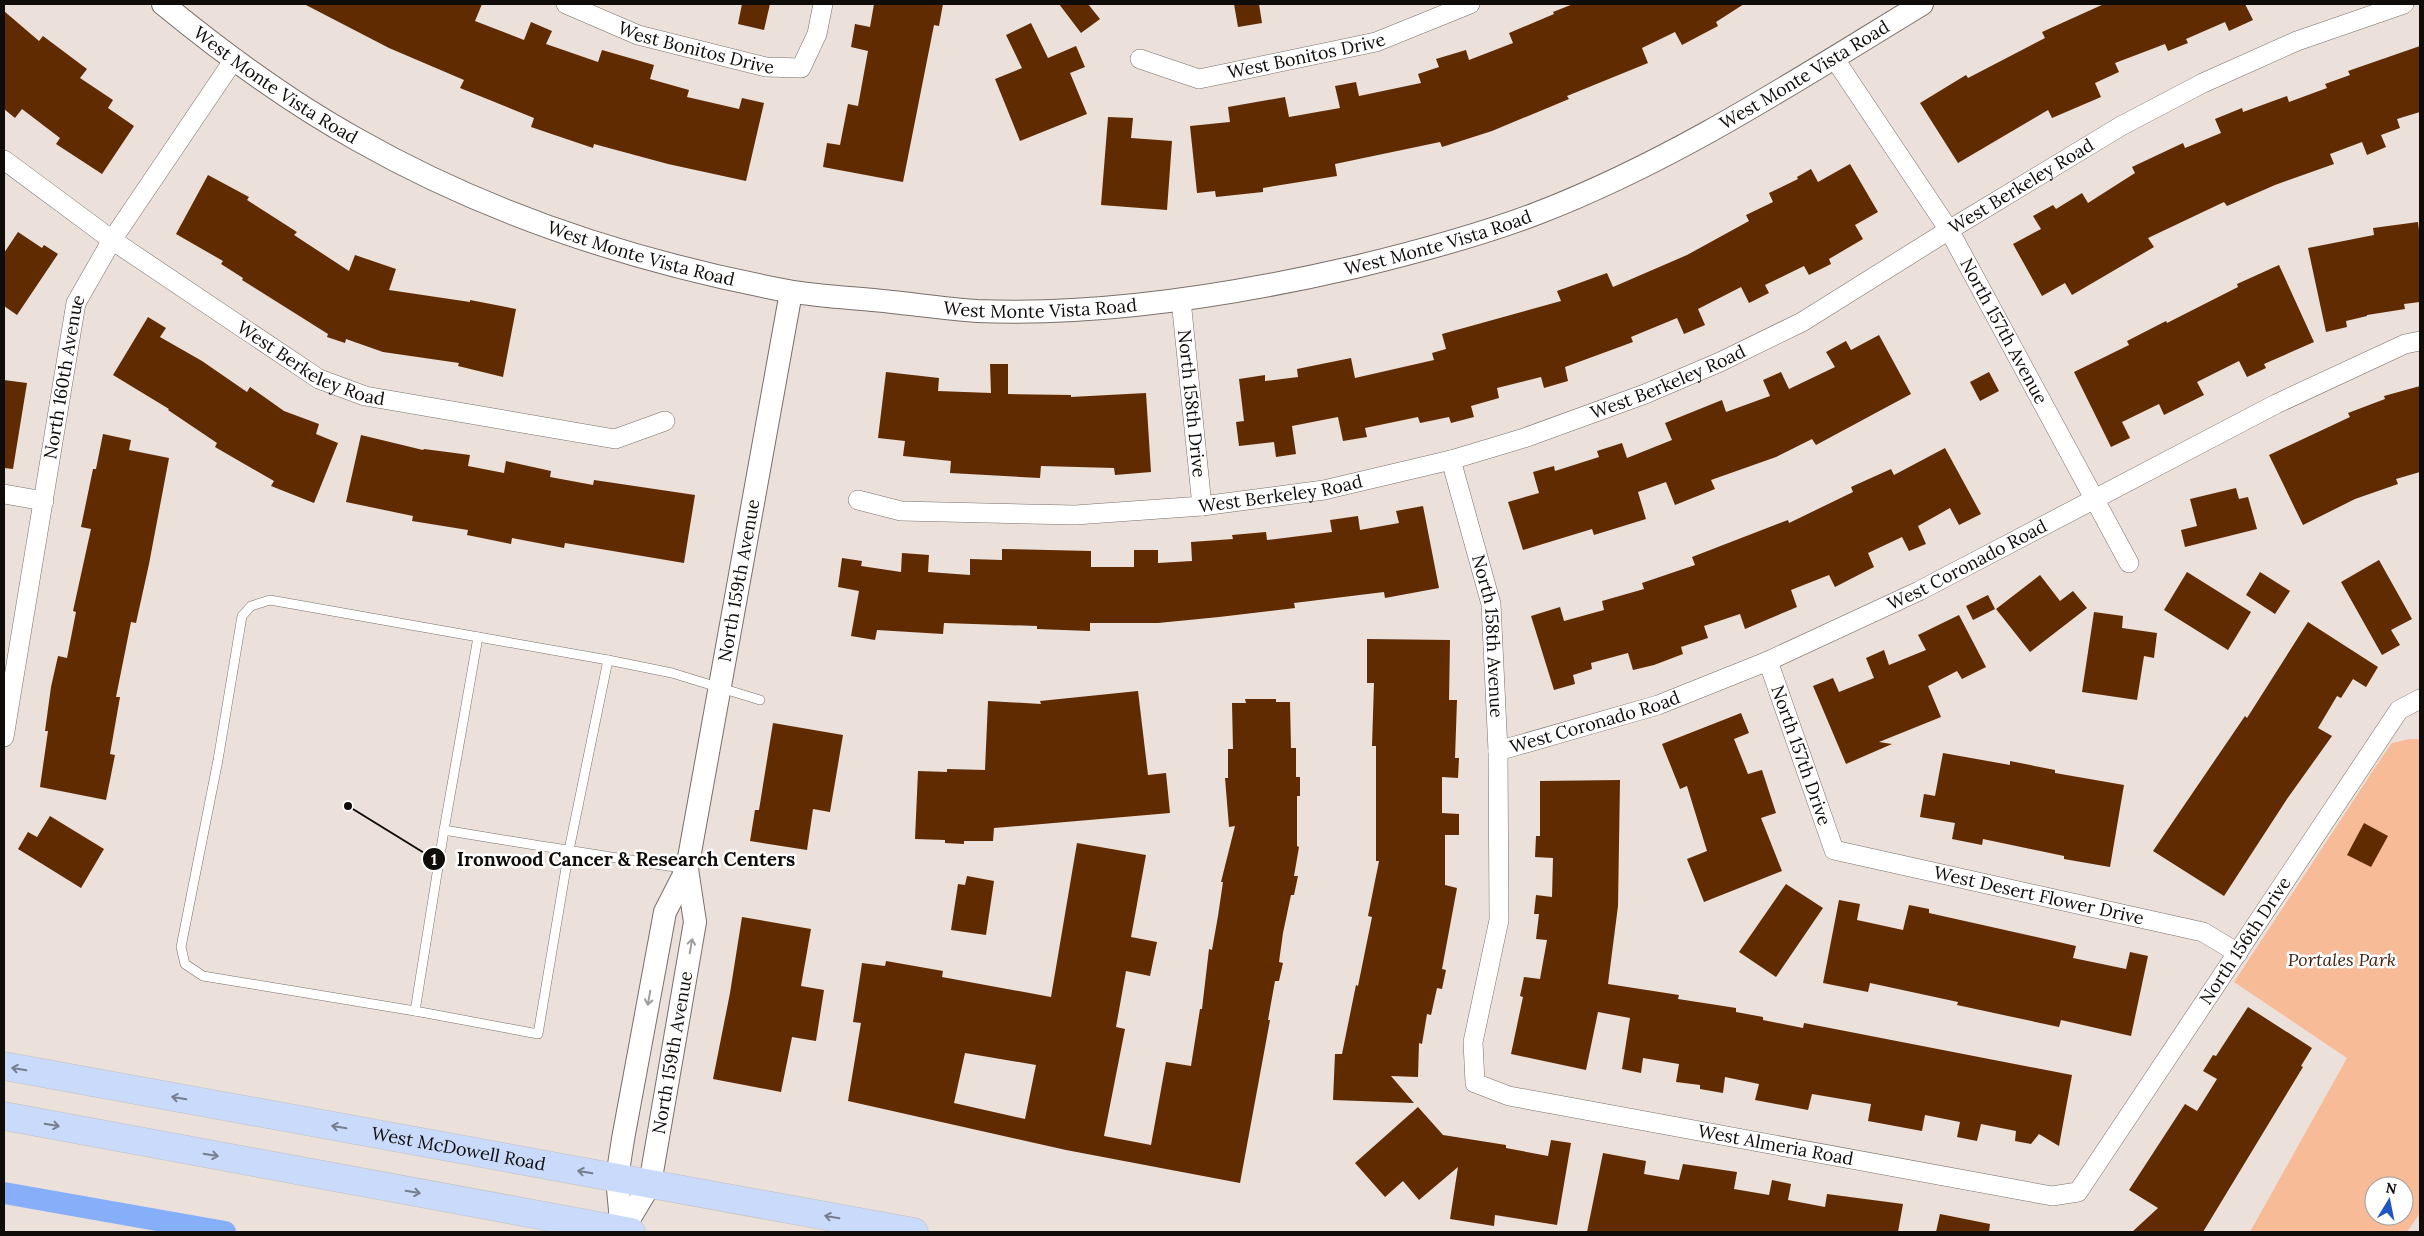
<svg xmlns="http://www.w3.org/2000/svg" width="2424" height="1236" font-family="Lora,serif">
<rect width="100%" height="100%" fill="#ebe0da"/>
<!-- green -->
<path fill="#f8bb97" fill-rule="evenodd" d="M2410,739h10v474l-13,19h-157l97,-174 -113,-76 148,-225 10,-14zM2374,1186h30v30h-30z"/>
<g fill="none" stroke-linecap="round" stroke-linejoin="round">
<!-- canal -->
<polyline stroke="#87aff9" stroke-width="22" points="4,1193 225,1232"/>
</g>
<!-- building -->
<g fill="#602b00" fill-rule="evenodd">
<polygon points="304,4 482,4 475,21 524,40 531,22 552,31 546,44 598,62 602,50 654,65 650,79 689,90 687,97 739,109 742,98 764,103 746,181 668,164 594,144 593,148 531,127 534,118 460,88 464,80 389,48"/>
<polygon points="742,4 770,4 764,30 738,24"/>
<polygon points="874,4 943,4 939,26 934,25 903,182 823,167 827,143 840,145 848,104 858,106 868,51 851,47 855,24 870,27"/>
<polygon points="1059,4 1088,4 1100,19 1081,33"/>
<polygon points="1234,4 1259,4 1262,23 1238,27"/>
<polygon points="1573,4 1744,4 1716,22 1718,26 1682,45 1675,32 1642,48 1648,63 1567,96 1569,99 1492,131 1442,147 1440,142 1335,164 1337,176 1263,188 1263,192 1216,197 1215,191 1197,193 1190,126 1230,122 1228,107 1285,97 1289,117 1340,108 1335,86 1356,82 1359,96 1421,83 1418,74 1439,67 1436,59 1466,50 1469,60 1513,43 1509,33 1554,14 1553,12"/>
<polygon points="2104,4 2245,4 2253,20 2229,31 2225,22 2186,39 2188,43 2168,51 2165,44 2115,63 2119,72 2095,83 2101,97 2052,118 2048,110 1958,163 1920,103 1966,75 1968,78 2045,38 2042,32"/>
<polygon points="4,11 39,41 43,36 87,69 80,78 113,100 108,108 134,126 102,174 56,144 60,138 22,109 15,118 4,109"/>
<polygon points="1031,23 1048,58 1076,46 1085,67 1070,73 1087,114 1020,141 995,79 1022,68 1006,35"/>
<polygon points="2420,46 2420,112 2397,119 2400,128 2381,135 2386,147 2367,155 2362,142 2330,154 2334,164 2275,185 2227,206 2224,202 2148,238 2154,247 2072,295 2065,283 2042,296 2013,244 2041,229 2033,216 2053,205 2056,209 2082,193 2088,203 2135,173 2132,167 2183,143 2185,148 2221,133 2215,119 2242,108 2243,112 2287,96 2289,102 2327,88 2325,84 2350,75 2348,71"/>
<polygon points="1108,117 1133,118 1131,138 1172,141 1167,210 1101,205"/>
<polygon points="1850,164 1878,212 1855,225 1863,239 1829,259 1831,264 1809,275 1804,266 1765,285 1769,293 1749,303 1741,287 1698,309 1705,325 1684,334 1677,318 1631,337 1633,342 1565,367 1568,381 1544,388 1541,377 1497,388 1499,398 1471,406 1474,417 1451,423 1449,417 1420,423 1418,417 1365,428 1367,437 1343,441 1338,417 1292,426 1296,454 1276,457 1274,442 1239,446 1236,422 1244,421 1239,379 1265,375 1265,381 1298,377 1297,369 1351,358 1355,378 1434,360 1432,353 1446,349 1442,334 1561,301 1557,291 1607,273 1613,287 1687,255 1749,221 1746,215 1773,202 1769,193 1798,179 1797,177 1811,169 1818,182"/>
<polygon points="208,175 249,197 247,200 297,232 294,235 349,271 355,255 396,269 389,290 470,302 470,300 516,309 503,377 458,366 459,363 383,352 346,339 345,343 327,337 328,334 242,280 243,278 221,264 223,261 176,234"/>
<polygon points="2418,222 2420,238 2420,302 2404,304 2405,309 2367,315 2367,316 2346,321 2347,327 2326,332 2308,248 2374,235 2373,228"/>
<polygon points="18,232 42,248 44,245 58,254 17,315 4,306 4,253"/>
<polygon points="2279,265 2314,342 2264,364 2266,368 2247,377 2239,361 2197,382 2204,395 2164,415 2159,404 2122,422 2130,438 2111,447 2074,372 2129,345 2127,341 2166,321 2167,323 2238,287 2237,284"/>
<polygon points="148,317 166,328 160,337 202,361 247,392 250,387 284,411 319,424 316,434 338,443 314,503 271,486 274,481 215,447 217,443 168,410 169,409 113,375"/>
<polygon points="1879,335 1911,394 1816,445 1812,439 1776,457 1711,480 1715,489 1675,505 1666,482 1638,492 1646,519 1594,535 1592,529 1523,550 1508,502 1539,493 1533,472 1554,466 1555,471 1599,457 1597,451 1622,443 1627,458 1672,440 1665,423 1722,400 1726,412 1770,396 1763,380 1781,372 1789,389 1835,367 1826,352 1846,341 1851,350"/>
<polygon points="990,364 1008,364 1008,394 1071,395 1071,397 1146,393 1151,472 1115,475 1114,468 1041,466 1040,478 950,473 951,461 903,456 905,441 878,438 886,372 939,378 938,391 991,393"/>
<polygon points="1989,372 1999,391 1980,401 1970,382"/>
<polygon points="4,380 27,383 13,469 4,468"/>
<polygon points="2420,386 2420,472 2396,479 2398,484 2355,499 2303,525 2269,455 2350,417 2348,413 2385,399 2384,396"/>
<polygon points="103,434 131,440 129,450 169,458 149,564 136,623 131,622 116,697 120,697 110,754 115,755 106,800 40,787 48,731 45,731 51,687 58,656 67,658 76,612 73,611 91,529 81,527 93,469 96,469"/>
<polygon points="361,435 423,450 424,449 470,455 468,466 504,473 506,461 551,471 550,477 593,485 594,480 695,495 684,563 565,543 564,548 512,538 511,544 467,535 468,530 412,521 413,516 346,502"/>
<polygon points="1945,448 1981,514 1959,525 1950,508 1918,526 1926,544 1909,551 1902,537 1868,553 1874,567 1835,587 1829,575 1791,590 1797,607 1745,629 1740,614 1704,626 1708,638 1681,647 1683,654 1654,665 1633,670 1628,653 1591,663 1592,669 1573,675 1575,684 1554,690 1531,616 1560,607 1564,621 1604,610 1602,601 1644,589 1642,583 1695,565 1692,557 1788,520 1789,523 1853,492 1851,487 1891,469 1894,475"/>
<polygon points="2236,488 2239,499 2248,497 2257,529 2185,547 2181,530 2197,526 2190,499"/>
<polygon points="1423,506 1439,588 1385,598 1384,592 1294,603 1295,608 1219,617 1158,623 1090,623 1090,631 1037,629 1037,626 944,623 943,634 877,630 875,640 851,636 859,591 838,587 842,558 862,561 861,566 901,572 902,553 929,555 928,572 970,575 970,559 1002,560 1002,549 1091,551 1091,567 1134,567 1134,550 1158,550 1158,563 1192,561 1191,542 1233,539 1232,535 1266,532 1267,540 1332,532 1330,520 1358,516 1360,530 1399,523 1396,511"/>
<polygon points="2379,560 2412,619 2391,630 2400,645 2382,655 2341,582"/>
<polygon points="2187,572 2251,612 2228,650 2164,610"/>
<polygon points="2260,572 2290,591 2275,614 2246,595"/>
<polygon points="2040,575 2060,601 2073,591 2087,608 2030,652 1996,609"/>
<polygon points="1988,595 1995,609 1973,620 1966,606"/>
<polygon points="2094,612 2123,616 2122,628 2157,633 2154,658 2144,656 2137,700 2082,692"/>
<polygon points="1959,615 1986,667 1962,679 1957,671 1928,686 1941,717 1879,742 1892,744 1846,764 1813,686 1833,678 1839,692 1874,678 1866,658 1884,650 1889,665 1926,650 1918,635"/>
<polygon points="2308,622 2378,667 2366,687 2353,679 2341,698 2337,696 2318,728 2332,736 2287,799 2224,896 2153,851 2245,716 2247,718"/>
<polygon points="1367,639 1450,640 1449,700 1457,700 1455,758 1459,758 1458,778 1442,777 1442,813 1459,814 1459,835 1445,835 1445,885 1457,888 1442,969 1446,970 1442,989 1437,988 1431,1015 1427,1014 1422,1044 1419,1043 1418,1077 1391,1076 1414,1103 1333,1100 1335,1054 1342,1054 1356,985 1358,986 1372,917 1368,916 1379,861 1376,861 1376,746 1372,746 1374,683 1367,683"/>
<polygon points="1138,691 1148,775 1166,773 1170,813 994,828 993,841 964,841 964,844 945,843 945,840 915,839 918,771 947,772 947,769 985,770 988,701 1041,704 1040,701"/>
<path d="M1245,699h31v3h14l1,46h5v29h4v19h-3v50l2,1 -5,29h4l-4,19h-3l-8,38 -4,29 4,1 -4,18h-4l-7,39h2l-30,163 -174,-33 -218,-49 13,-78 -8,-1 9,-59 23,3 1,-5 57,10 -1,6 109,20 26,-154 69,12 -15,82 26,5 -7,34 -24,-5 -10,56 9,2 -21,107 47,9 15,-83 25,4 9,-57h2l7,-60 3,1 6,-34 5,-34h-2l14,-56 -6,1 -4,-49h3v-29h5l-1,-46h14zM965,1053l71,12 -11,54 -71,-16z"/>
<polygon points="1741,713 1749,733 1734,739 1748,774 1762,770 1776,813 1761,818 1782,871 1704,902 1687,859 1707,851 1687,786 1680,789 1662,744"/>
<polygon points="773,723 843,735 830,812 813,809 807,850 750,841 755,810 759,810"/>
<polygon points="1943,753 2010,765 2010,761 2055,770 2055,773 2124,785 2110,867 2064,859 2064,856 1983,839 1982,845 1952,839 1955,823 1920,817 1924,794 1935,796"/>
<polygon points="1620,780 1618,906 1608,984 1679,995 1678,999 1736,1008 1736,1012 1763,1017 1763,1020 1803,1028 1804,1023 2072,1075 2059,1146 2039,1134 2031,1144 2015,1141 2016,1131 1981,1124 1977,1141 1957,1137 1960,1122 1925,1115 1922,1131 1868,1121 1871,1104 1812,1094 1808,1110 1755,1100 1759,1084 1725,1077 1723,1093 1700,1089 1700,1085 1676,1082 1679,1064 1643,1058 1641,1073 1622,1069 1630,1018 1598,1012 1586,1070 1511,1054 1523,997 1520,996 1524,977 1540,979 1547,940 1536,939 1539,914 1534,914 1536,895 1552,897 1553,858 1535,857 1536,836 1540,836 1540,781"/>
<polygon points="50,816 104,849 81,888 18,849 28,832 37,837"/>
<polygon points="2364,823 2388,836 2371,867 2347,855"/>
<polygon points="967,876 994,881 986,935 951,930 958,884 965,885"/>
<polygon points="1786,884 1823,908 1776,977 1739,952"/>
<polygon points="1839,900 1860,904 1857,920 1903,930 1909,905 1929,909 1929,913 2076,946 2073,958 2126,969 2130,952 2148,956 2131,1036 2061,1020 2059,1027 1957,1005 1958,1002 1870,983 1868,992 1823,983"/>
<polygon points="742,917 811,929 801,986 824,990 816,1041 792,1037 781,1092 713,1079 730,993"/>
<polygon points="2248,1007 2312,1048 2301,1066 2303,1067 2203,1232 2132,1232 2158,1208 2129,1190 2185,1104 2197,1111 2217,1079 2203,1071 2213,1055 2216,1056"/>
<polygon points="1418,1107 1443,1135 1506,1145 1506,1148 1548,1156 1551,1140 1571,1143 1557,1225 1495,1215 1494,1226 1450,1219 1458,1167 1419,1200 1403,1181 1385,1197 1355,1163"/>
<polygon points="1603,1153 1646,1161 1644,1174 1679,1180 1683,1164 1737,1172 1734,1189 1769,1195 1772,1180 1791,1184 1788,1200 1825,1207 1827,1194 1903,1204 1898,1232 1587,1232"/>
<polygon points="1940,1214 1990,1224 1989,1232 1936,1232"/>
</g>
<g fill="none" stroke-linecap="round" stroke-linejoin="round">
<defs>
<g id="service">
<polyline points="444,830 478,637"/>
<path d="M687,869c-81,-13 -162,-25 -243,-39l-29,181 123,23 31,-184 39,-190 64,13 88,27"/>
<polyline points="415,1011 203,976 185,964 181,947 218,760 242,616 251,606 270,600 608,660"/>
</g>
<g id="minor">
<path id="s1" d="M566,4l72,31 128,32 35,1 16,-34 6,-30"/>
<path id="s2" d="M1834,58l115,172 180,333"/>
<path id="s3" d="M1140,59l59,20 177,-37 94,-38"/>
<path id="s4" d="M4,160l108,80 207,139 46,17 250,43 50,-18"/>
<path id="s5" d="M1181,300l21,206"/>
<path id="s6" d="M1451,460l40,144 7,147 1,169 -26,122 2,41 34,13 543,100 26,-4 321,-482 21,-11"/>
<polyline points="4,494 44,501"/>
<path id="s7" d="M858,500l43,11 174,4 127,-9 122,-16 127,-30 73,-22 121,-44 75,-32 82,-40 147,-92 172,-104 82,-43 94,-42 107,-37"/>
<path id="s8" d="M1768,661l66,189 369,82 35,21"/>
<path id="s9" d="M4,737l72,-434 36,-63 123,-182"/>
<path id="s10" d="M1498,751l160,-46 110,-44 151,-70 357,-187 129,-60 15,-3"/>
</g>
<g id="tertiary">
<path id="s11" d="M163,4c61,50 126,98 195,136 132,75 281,123 430,151 34,6 70,7 104,11 28,3 57,7 85,9 125,5 257,-16 378,-44 62,-15 123,-31 183,-54 137,-53 259,-133 384,-209"/>
<path id="s12" d="M622,1231l28,-47 45,-262 -8,-53"/>
<path id="s13" d="M622,1232l-5,-54 6,-39 42,-227 22,-43 104,-577"/>
</g>
<g id="primary">
<path id="s14" d="M4,1066l910,166"/>
<polyline points="4,1116 631,1232"/>
</g>
</defs>
<!-- service casing -->
<use href="#service" stroke="#796f6a" stroke-width="10"/>
<!-- minor casing -->
<use href="#minor" stroke="#796f6a" stroke-width="20"/>
<!-- tertiary casing -->
<use href="#tertiary" stroke="#796f6a" stroke-width="24"/>
<!-- primary casing -->
<use href="#primary" stroke="#c1c0bf" stroke-width="29"/>
<!-- service -->
<use href="#service" stroke="#fff" stroke-width="9"/>
<!-- minor -->
<use href="#minor" stroke="#fff" stroke-width="19"/>
<!-- tertiary -->
<use href="#tertiary" stroke="#fff" stroke-width="22"/>
<!-- primary -->
<use href="#primary" stroke="#c9dafa" stroke-width="28"/>
</g>
<!-- one-way arrows -->
<defs><path id="oneway-shaft" d="M-6 0H5M1.5-3L5.5 0L1.5 3" fill="none" stroke-width="1.6" stroke-linecap="round" stroke-linejoin="round" transform="scale(1.25)"/></defs>
<g stroke="#9f9e9d">
<use href="#oneway-shaft" transform="translate(691 946) rotate(-80)"/>
<use href="#oneway-shaft" transform="translate(649 998) rotate(100)"/>
</g>
<g stroke="#757d8e">
<use href="#oneway-shaft" transform="translate(19 1069) rotate(-170)"/>
<use href="#oneway-shaft" transform="translate(179 1098) rotate(-170)"/>
<use href="#oneway-shaft" transform="translate(52 1125) rotate(10)"/>
<use href="#oneway-shaft" transform="translate(339 1127) rotate(-170)"/>
<use href="#oneway-shaft" transform="translate(211 1155) rotate(10)"/>
<use href="#oneway-shaft" transform="translate(585 1172) rotate(-170)"/>
<use href="#oneway-shaft" transform="translate(413 1192) rotate(10)"/>
<use href="#oneway-shaft" transform="translate(832 1217) rotate(-170)"/>
</g>
<g text-anchor="middle" stroke-width="5" stroke-linejoin="round" paint-order="stroke">
<!-- street labels -->
<g font-size="18" fill="#0f0c0a" stroke="#fff">
<text dy="6" stroke="none"><textPath href="#s1" startOffset="138">West Bonitos Drive</textPath></text>
<text dy="6" stroke="none"><textPath href="#s3" startOffset="172">West Bonitos Drive</textPath></text>
<text dy="6" stroke="none"><textPath href="#s11" startOffset="1759">West Monte Vista Road</textPath></text>
<text dy="6" stroke="none"><textPath href="#s11" startOffset="139">West Monte Vista Road</textPath></text>
<text dy="6" stroke="none"><textPath href="#s7" startOffset="1235">West Berkeley Road</textPath></text>
<text dy="6" stroke="none"><textPath href="#s11" startOffset="1354">West Monte Vista Road</textPath></text>
<text dy="6" stroke="none"><textPath href="#s11" startOffset="544">West Monte Vista Road</textPath></text>
<text dy="6" stroke="none"><textPath href="#s11" startOffset="949">West Monte Vista Road</textPath></text>
<text dy="6" stroke="none"><textPath href="#s2" startOffset="322">North 157th Avenue</textPath></text>
<text dy="6" stroke="none"><textPath href="#s4" startOffset="370">West Berkeley Road</textPath></text>
<text dy="6" stroke="none"><textPath href="#s9" startOffset="365">North 160th Avenue</textPath></text>
<text dy="6" stroke="none"><textPath href="#s7" startOffset="830">West Berkeley Road</textPath></text>
<text dy="6" stroke="none"><textPath href="#s5" startOffset="104">North 158th Drive</textPath></text>
<text dy="6" stroke="none"><textPath href="#s7" startOffset="425">West Berkeley Road</textPath></text>
<text dy="6" stroke="none"><textPath href="#s10" startOffset="506">West Coronado Road</textPath></text>
<text dy="6" stroke="none"><textPath href="#s13" startOffset="666">North 159th Avenue</textPath></text>
<text dy="6" stroke="none"><textPath href="#s6" startOffset="181">North 158th Avenue</textPath></text>
<text dy="6" stroke="none"><textPath href="#s10" startOffset="101">West Coronado Road</textPath></text>
<text dy="6" stroke="none"><textPath href="#s8" startOffset="100">North 157th Drive</textPath></text>
<text dy="6" stroke="none"><textPath href="#s8" startOffset="410">West Desert Flower Drive</textPath></text>
<text dy="6" stroke="none"><textPath href="#s6" startOffset="1548">North 156th Drive</textPath></text>
<text dy="6" stroke="none"><textPath href="#s12" startOffset="188">North 159th Avenue</textPath></text>
<text dy="6" stroke="none"><textPath href="#s6" startOffset="939">West Almeria Road</textPath></text>
<text dy="6" stroke="none"><textPath href="#s14" startOffset="462">West McDowell Road</textPath></text>
</g>
<!-- park labels -->
<g font-size="18" font-style="italic" fill="#44240f" stroke="#fff">
<text x="2342" y="966">Portales Park</text>
</g>
</g>
<!-- callouts -->
<path fill="none" stroke="#0f0c0a" stroke-width="2" d="M348 806L434 859"/>
<g fill="#0f0c0a" stroke="#fff" stroke-width="2">
<circle cx="348" cy="806" r="5"/>
<circle cx="434" cy="859" r="12"/>
</g>
<g font-size="15" text-anchor="middle" font-weight="bold" fill="#fff">
<text x="434" y="865">1</text>
</g>
<g font-size="19" text-anchor="middle" font-weight="bold" fill="#0f0c0a" stroke="#fff" stroke-width="5" stroke-linejoin="round" paint-order="stroke">
<text x="626" y="866">Ironwood Cancer &amp; Research Centers</text>
</g>
<!-- border -->
<rect width="2424" height="1236" fill="none" stroke="#0f0c0a" stroke-width="10"/>
<!-- north arrow -->
<g transform="translate(2389 1201) rotate(10)"><circle r="24" fill="#ffffff" stroke="#9f9e9d"/>
<path d="M0-4L9 19L0 12L-9 19Z" fill="#1f56c2"/>
<text y="-8" font-size="14" font-weight="bold" text-anchor="middle" fill="#0f0c0a">N</text>
</g>
</svg>
